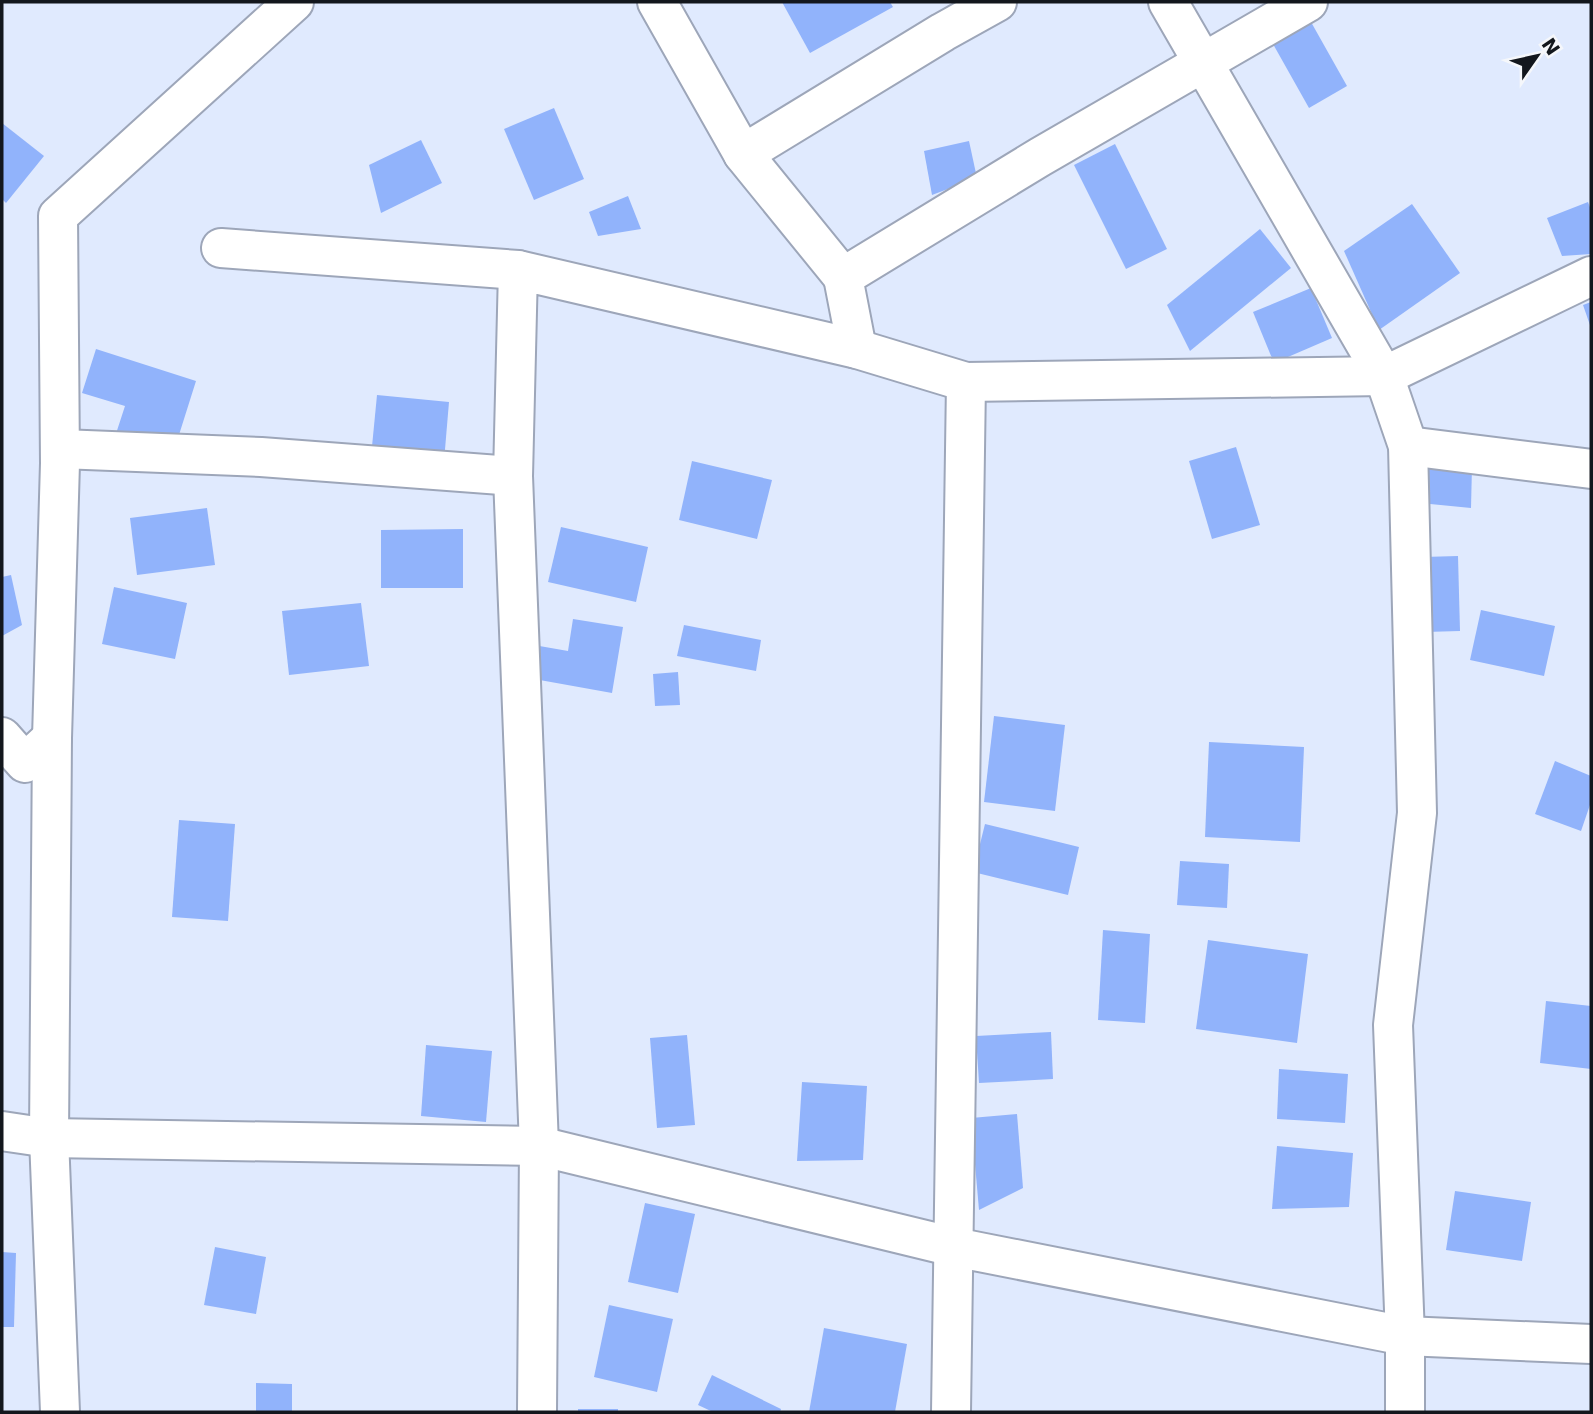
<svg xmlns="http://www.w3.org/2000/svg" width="1593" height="1414" font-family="'DejaVu Sans',sans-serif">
<rect width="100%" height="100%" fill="#e0eafe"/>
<!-- building -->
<g fill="#91b3fb">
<polygon points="782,2 890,2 893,7 810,53"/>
<polygon points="1311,22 1347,86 1309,108 1273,44"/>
<polygon points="554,108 584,179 534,200 504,129"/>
<polygon points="2,123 44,156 6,203 2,199"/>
<polygon points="421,140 442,183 381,213 369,165"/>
<polygon points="969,141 977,178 932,195 924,151"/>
<polygon points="1115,144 1167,249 1126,269 1074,165"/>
<polygon points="628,196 641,229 598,236 589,212"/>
<polygon points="1588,202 1591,210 1591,254 1562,256 1547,218"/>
<polygon points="1412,204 1460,273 1379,330 1344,251"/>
<polygon points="1260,229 1291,268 1190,351 1167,305"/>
<polygon points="1311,288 1332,338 1274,363 1253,312"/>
<polygon points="1591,302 1591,328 1583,305"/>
<polygon points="96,349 196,381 172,457 111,449 125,406 82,393"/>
<polygon points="377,395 449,402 443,473 370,467"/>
<polygon points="1236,447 1260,525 1212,539 1189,461"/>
<polygon points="692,461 772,480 757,539 679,520"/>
<polygon points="1420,465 1472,466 1471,508 1420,503"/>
<polygon points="207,508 215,565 137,575 130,518"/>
<polygon points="561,527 648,547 636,602 548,582"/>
<polygon points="463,529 463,588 381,588 381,530"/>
<polygon points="1458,556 1460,631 1425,632 1423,557"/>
<polygon points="11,575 22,625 2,636 2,577"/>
<polygon points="114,587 187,603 175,659 102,644"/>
<polygon points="361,603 369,666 289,675 282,611"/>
<polygon points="1481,610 1555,626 1544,676 1470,660"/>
<polygon points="573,619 623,627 612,693 523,677 528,644 568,651"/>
<polygon points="684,625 761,640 756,671 677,656"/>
<polygon points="678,672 680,705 655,706 653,674"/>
<polygon points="994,716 1065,725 1055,811 984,802"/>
<polygon points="1209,742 1304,747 1300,842 1205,837"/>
<polygon points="1555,761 1591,776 1591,802 1581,831 1535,814"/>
<polygon points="179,820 235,824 228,921 172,917"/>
<polygon points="985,824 1079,847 1068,895 973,872"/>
<polygon points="1180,861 1229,864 1227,908 1177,905"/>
<polygon points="1103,930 1150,934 1145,1023 1098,1020"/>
<polygon points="1208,940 1308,954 1297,1043 1196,1029"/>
<polygon points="1546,1001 1591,1006 1591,1069 1540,1063"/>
<polygon points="1051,1032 1053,1079 979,1083 976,1036"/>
<polygon points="687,1035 695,1125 657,1128 650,1038"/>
<polygon points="426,1045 492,1051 486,1122 421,1116"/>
<polygon points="1279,1069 1348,1074 1345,1123 1277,1119"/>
<polygon points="802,1082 867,1086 863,1160 797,1161"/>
<polygon points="1017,1114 1023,1188 979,1210 971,1118"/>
<polygon points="1277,1146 1353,1153 1349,1207 1272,1209"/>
<polygon points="1455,1191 1531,1202 1522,1261 1446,1250"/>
<polygon points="645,1203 695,1214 678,1293 628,1282"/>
<polygon points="215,1247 266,1257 256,1314 204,1305"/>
<polygon points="2,1252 16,1253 14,1327 2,1327"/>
<polygon points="609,1305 673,1319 657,1392 594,1377"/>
<polygon points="824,1328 907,1344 895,1412 809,1412"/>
<polygon points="712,1375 781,1409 780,1412 713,1412 698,1405"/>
<polygon points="256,1383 292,1384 292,1412 256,1412"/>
<rect x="578" y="1409" width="40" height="3"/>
</g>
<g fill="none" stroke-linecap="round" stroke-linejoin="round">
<defs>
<g id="street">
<polyline points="657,2 743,154"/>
<polyline points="1168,2 1384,376 1408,446 1417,813 1393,1025 1405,1336 1405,1412"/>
<polyline points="221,248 518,270"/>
<polyline points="843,277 743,154 943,32 997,2"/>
<polyline points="857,349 843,277 1040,157 1308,2"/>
<polyline points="1408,446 1591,469"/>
<polyline points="61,449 261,457 513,476"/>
<polyline points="2,737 25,763 52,738"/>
<polyline points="2,1131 49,1138 539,1146 954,1247 1405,1336 1591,1344"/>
<polyline points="60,1412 49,1138 52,738 60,463 58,216 294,2"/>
<polyline points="537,1412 539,1146 513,476 518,270 857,349 966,382 1384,376 1591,276"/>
<polyline points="951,1412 966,382"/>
</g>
</defs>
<!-- street casing -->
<use href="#street" stroke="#9da6b9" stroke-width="42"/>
<!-- street -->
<use href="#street" stroke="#fff" stroke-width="38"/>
</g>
<!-- border -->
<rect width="1593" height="1414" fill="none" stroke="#13171d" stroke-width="7"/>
<!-- north arrow -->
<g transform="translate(1537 56) rotate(56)" stroke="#f5f7fb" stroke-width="5" paint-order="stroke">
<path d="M0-5L12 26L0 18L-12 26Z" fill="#13171d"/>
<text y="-10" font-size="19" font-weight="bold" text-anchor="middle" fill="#13171d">N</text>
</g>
</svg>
